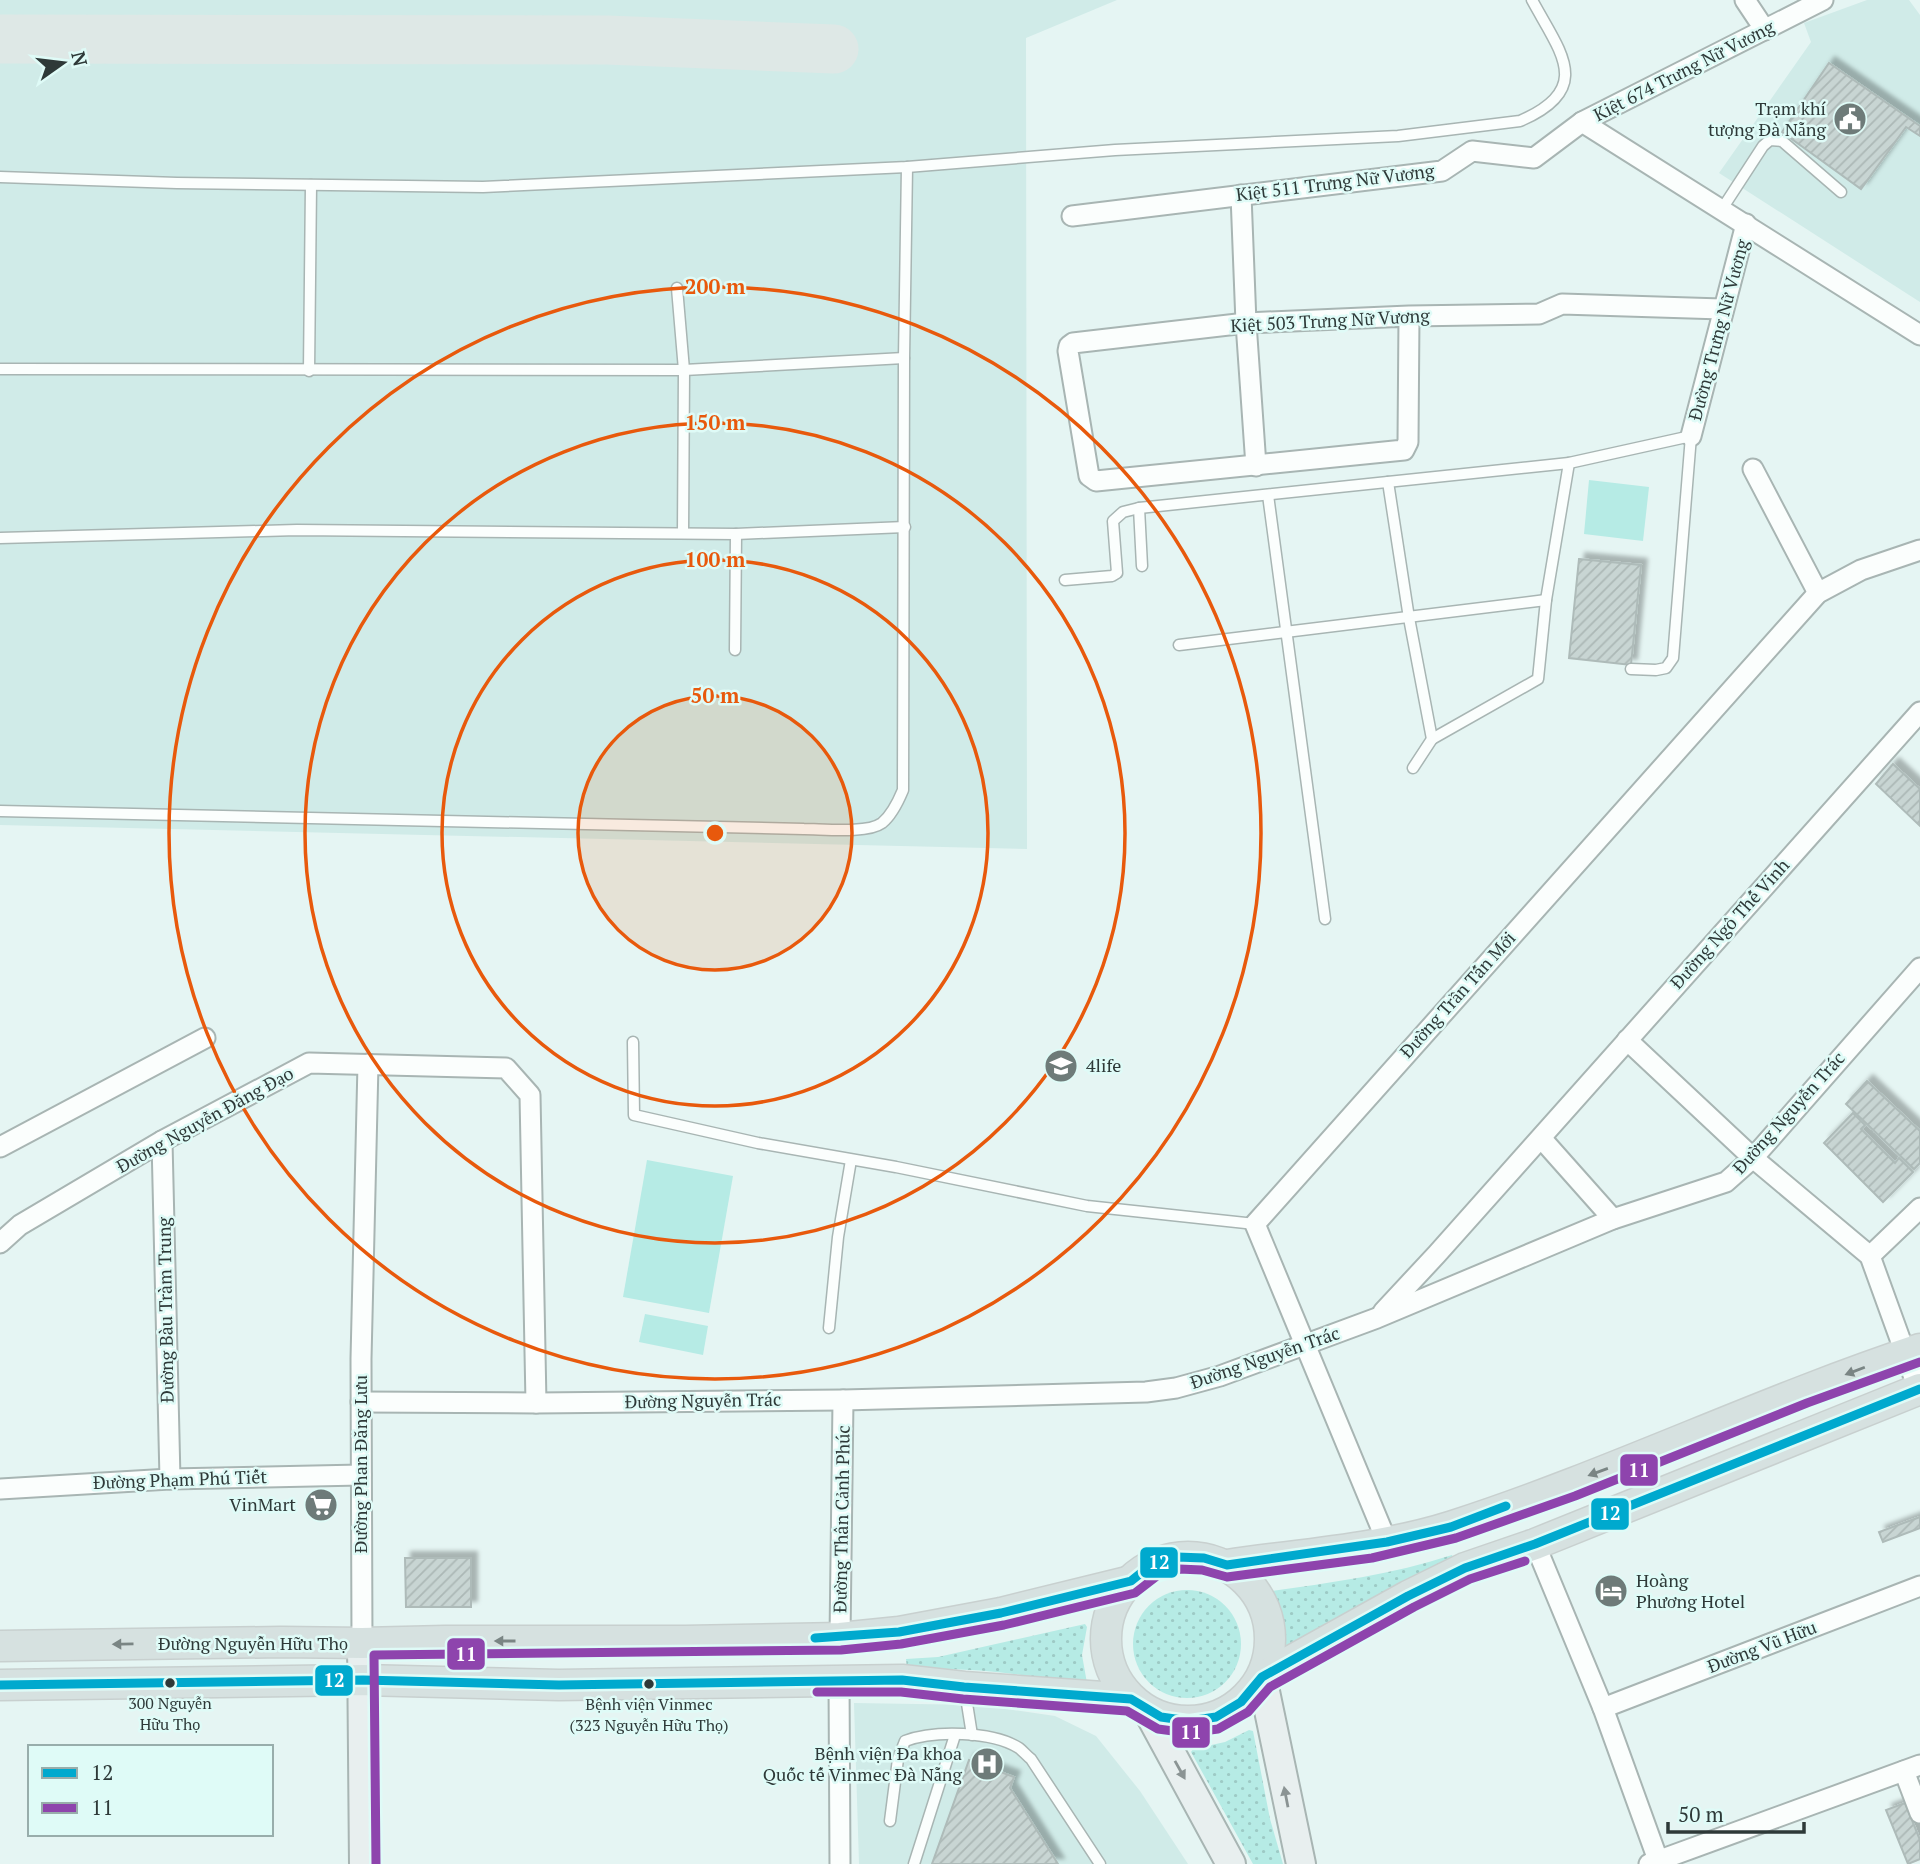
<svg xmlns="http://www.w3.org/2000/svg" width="1920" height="1864" font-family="'PT Serif',serif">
<defs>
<pattern id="grass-dots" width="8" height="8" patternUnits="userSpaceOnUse" patternTransform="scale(1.75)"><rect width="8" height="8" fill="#b6ebe5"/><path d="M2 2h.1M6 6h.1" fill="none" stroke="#9dcac5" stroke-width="1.8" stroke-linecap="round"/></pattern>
<pattern id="building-hatch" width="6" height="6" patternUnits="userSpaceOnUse" patternTransform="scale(1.75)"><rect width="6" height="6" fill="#c8d5d3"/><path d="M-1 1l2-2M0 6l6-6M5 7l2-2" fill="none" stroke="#acb8b6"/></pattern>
<filter id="shadow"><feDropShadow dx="6" dy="-6" stdDeviation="2" flood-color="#0004"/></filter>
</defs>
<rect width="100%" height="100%" fill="#e5f5f3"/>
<!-- built -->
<g fill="#d0ebe8">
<polygon points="0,0 1117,0 1026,38 1027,849 0,825"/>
<polygon points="1867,0 1909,0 1920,15 1920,302 1719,173 1811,42 1804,23"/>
<polygon points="854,1703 979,1705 1055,1716 1096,1736 1140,1791 1188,1864 859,1864"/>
</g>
<!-- grass -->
<g fill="url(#grass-dots)">
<path d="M1452,1555l3,8 -169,92 -7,-37 -14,-26c63,-9 126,-17 187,-37z"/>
<circle cx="1187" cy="1644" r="54"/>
<path d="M1085,1624l2,3 -5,28 5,28 -3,2c-62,-11 -113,-19 -177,-15l-1,-11 32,-2z"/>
<polygon points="1249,1730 1253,1731 1270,1819 1283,1864 1253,1864 1191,1752 1193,1749 1225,1742"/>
</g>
<!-- pitch -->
<g fill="#b6ebe5">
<polygon points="1589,480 1649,487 1643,541 1584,534"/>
<polygon points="647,1160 733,1176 709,1313 623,1297"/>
<polygon points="645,1314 708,1326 703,1355 639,1342"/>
</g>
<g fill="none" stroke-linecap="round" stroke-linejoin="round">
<!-- taxiway -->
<polyline stroke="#dee8e6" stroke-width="49" points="0,39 607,40 834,49"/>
</g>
<!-- building -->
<g fill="url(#building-hatch)" stroke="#aebbb9" stroke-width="2" filter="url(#shadow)">
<polygon points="1829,63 1920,126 1920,136 1906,127 1861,189 1782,132"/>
<polygon points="1579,559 1641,565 1631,665 1569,658"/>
<polygon points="1893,764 1920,789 1920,826 1876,784"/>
<polygon points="1867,1081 1920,1131 1920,1163 1914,1169 1846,1104"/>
<polygon points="1853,1113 1865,1125 1861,1129 1895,1163 1899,1158 1913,1172 1883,1202 1824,1143"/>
<polygon points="1920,1517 1920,1528 1883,1542 1879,1532"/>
<polygon points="405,1558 471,1558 471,1607 406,1607"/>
<polygon points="969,1760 1014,1777 1010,1788 1058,1864 932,1864"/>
<polygon points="1905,1803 1920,1840 1920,1859 1908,1864 1886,1810"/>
</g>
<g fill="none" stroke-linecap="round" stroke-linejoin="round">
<defs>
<g id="lane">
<path d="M0,177l177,6 306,4 424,-20 208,-17 283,-14 122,-15c75,-32 40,-69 12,-121"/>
<polyline points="1722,209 1763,146 1770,140 1782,141 1841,192"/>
<polyline points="677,288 684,370 904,358"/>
<polyline points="0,369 684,370 683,533"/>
<polyline points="309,371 311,185"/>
<polyline points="1388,482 1409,618 1432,739 1413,768"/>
<polyline points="1268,495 1325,919"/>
<polyline points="1139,508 1142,566"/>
<polyline points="0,538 297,530 736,534 905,527"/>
<polyline points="1065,580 1112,576 1117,573 1113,521 1123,512 1139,508 1569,463 1691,436 1673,658 1666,668 1656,670 1631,669"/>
<polyline points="1179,645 1546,600"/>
<polyline points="735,650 736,534"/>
<polyline points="1432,739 1538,679 1546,600 1569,463"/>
<path d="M0,811l804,18c19,0 63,5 78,-6 10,-8 16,-21 21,-33l1,-432 3,-191"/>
<polyline points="633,1042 634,1115 758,1143 896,1167 1087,1206 1255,1224"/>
<polyline points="829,1328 838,1237 851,1160"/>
<polyline points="965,1691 972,1735"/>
<path d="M890,1821l8,-62 7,-18c29,-11 87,-10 114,7 4,3 8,8 12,11l69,105"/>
<polyline points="914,1864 955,1735"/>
</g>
<g id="street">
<polyline points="1745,0 1765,30"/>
<polyline points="1582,122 1920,335"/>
<polyline points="1241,195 1246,323 1256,466"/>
<polyline points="1072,216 1442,171 1472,151 1534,158 1582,122 1823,0"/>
<polyline points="1409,316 1408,442 1404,450 1096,481 1089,476 1068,351 1069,346 1073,343 1246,323 1409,316 1539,314 1562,304 1722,309"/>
<polyline points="1691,436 1746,224"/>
<polyline points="1753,469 1818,593"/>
<polyline points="1627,1040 1753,1158 1870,1256 1920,1394"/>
<polyline points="1541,1138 1613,1219"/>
<polyline points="162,1141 170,1479"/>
<polyline points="0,1147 205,1038"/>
<polyline points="0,1243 20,1225 162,1141 309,1063 506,1068 530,1095 536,1403"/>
<polyline points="1870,1256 1920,1208"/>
<polyline points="1383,1312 1437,1254 1920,712"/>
<polyline points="361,1402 536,1403 843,1400 1146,1392 1176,1388 1220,1376 1377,1318 1613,1219 1726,1182 1753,1158 1920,968"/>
<polyline points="0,1489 170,1479 361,1475"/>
<polyline points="1387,1542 1255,1224 1818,593 1861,570 1920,550"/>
<polyline points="1535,1544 1603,1708 1658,1860"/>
<polyline points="840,1638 843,1400"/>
<polyline points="362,1643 361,1359 368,1064"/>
<polyline points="839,1679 840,1864"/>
<polyline points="1603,1708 1920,1586"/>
<polyline points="1904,1771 1920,1813"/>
<polyline points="1649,1864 1920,1765"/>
</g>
<g id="secondary">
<polyline points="362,1643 364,1864"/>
<polyline points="1262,1677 1301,1864"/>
<polyline points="1148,1711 1231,1864"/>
</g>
<g id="primary">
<circle cx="1188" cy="1639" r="82"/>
<path d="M1227,1565c75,-11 154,-16 226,-39 158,-51 309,-125 467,-177"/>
<polyline points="0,1646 281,1642 362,1643 445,1641 685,1641 840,1638 899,1632 1001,1613 1131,1581"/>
<polyline points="1262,1677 1408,1596 1465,1568 1535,1544 1920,1389"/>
<polyline points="0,1685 363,1680 559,1685 902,1680 964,1687 1131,1699"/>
</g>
</defs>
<!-- lane casing -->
<use href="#lane" stroke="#a8b5b3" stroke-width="13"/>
<!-- street casing -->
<use href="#street" stroke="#a8b5b3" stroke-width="23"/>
<!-- secondary casing -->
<use href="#secondary" stroke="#a8b5b3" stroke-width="32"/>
<!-- primary casing -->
<use href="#primary" stroke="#c8d0cf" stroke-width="33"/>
<!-- lane -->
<use href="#lane" stroke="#fbfefd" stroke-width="10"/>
<!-- street -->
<use href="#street" stroke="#fbfefd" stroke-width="19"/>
<!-- secondary -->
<use href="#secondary" stroke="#e8efef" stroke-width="28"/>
<!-- primary -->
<use href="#primary" stroke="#d6e1e0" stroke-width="30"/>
<defs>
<g id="bus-1">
<polyline points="815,1638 899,1632 1001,1613 1131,1581 1151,1565 1177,1557 1204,1558 1227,1565 1387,1542 1451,1527 1506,1506"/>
<polyline points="0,1685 363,1680 559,1685 902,1680 964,1687 1131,1699 1161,1717 1189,1721 1216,1717 1241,1702 1262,1677 1408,1596 1465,1568 1535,1544 1920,1389"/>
</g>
<g id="bus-2">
<polyline points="817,1692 901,1692 963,1699 1127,1711 1158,1729 1188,1733 1218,1729 1248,1712 1270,1687 1414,1607 1470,1579 1525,1561"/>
<polyline points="376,1864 374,1655 841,1650 901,1644 1004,1625 1135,1593 1157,1576 1179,1569 1202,1570 1227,1577 1372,1558 1456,1538 1575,1496 1807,1403 1920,1362"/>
</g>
</defs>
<!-- bus-1 casing -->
<use href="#bus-1" stroke="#dffbf7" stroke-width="14"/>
<!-- bus-2 casing -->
<use href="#bus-2" stroke="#dffbf7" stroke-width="14"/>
<!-- bus-1 -->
<use href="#bus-1" stroke="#00a9ce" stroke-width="9"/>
<!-- bus-2 -->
<use href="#bus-2" stroke="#8e44ad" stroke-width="9"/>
</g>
<!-- one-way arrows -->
<defs><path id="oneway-solid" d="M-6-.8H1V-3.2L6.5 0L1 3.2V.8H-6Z" transform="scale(1.75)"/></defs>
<g fill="#7a8584">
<use href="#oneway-solid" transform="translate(1855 1371) rotate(159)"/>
<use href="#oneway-solid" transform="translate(1598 1472) rotate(160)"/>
<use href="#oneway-solid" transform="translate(505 1641) rotate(-180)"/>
<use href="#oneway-solid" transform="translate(123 1644) rotate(179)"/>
</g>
<g fill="#8b9494">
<use href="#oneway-solid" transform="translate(1180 1770) rotate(61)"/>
<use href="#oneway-solid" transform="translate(1286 1797) rotate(-101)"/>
</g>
<!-- distance rings -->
<circle cx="715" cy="833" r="137" fill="#e8590c" fill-opacity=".12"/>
<g fill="none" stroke="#e8590c" stroke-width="3.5">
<circle cx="715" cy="833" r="137"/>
<circle cx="715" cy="833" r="273"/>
<circle cx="715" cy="833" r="410"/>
<circle cx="715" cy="833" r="546"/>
</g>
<!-- icons -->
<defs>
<symbol id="civic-disc" viewBox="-11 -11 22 22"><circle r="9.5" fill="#6e7b79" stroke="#dffbf7"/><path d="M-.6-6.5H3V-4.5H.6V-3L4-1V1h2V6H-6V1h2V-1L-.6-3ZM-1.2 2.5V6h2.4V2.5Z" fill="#fff"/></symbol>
<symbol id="school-disc" viewBox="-11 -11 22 22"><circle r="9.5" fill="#6e7b79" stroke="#dffbf7"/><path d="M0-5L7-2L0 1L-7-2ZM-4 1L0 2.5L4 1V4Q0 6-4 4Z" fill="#fff"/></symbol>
<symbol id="supermarket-disc" viewBox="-11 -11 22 22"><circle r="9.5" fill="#6e7b79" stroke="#dffbf7"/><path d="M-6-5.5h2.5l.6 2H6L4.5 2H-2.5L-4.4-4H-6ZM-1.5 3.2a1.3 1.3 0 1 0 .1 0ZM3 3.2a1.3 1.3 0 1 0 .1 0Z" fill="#fff"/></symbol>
<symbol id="hotel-disc" viewBox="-11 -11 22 22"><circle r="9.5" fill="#6e7b79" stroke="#dffbf7"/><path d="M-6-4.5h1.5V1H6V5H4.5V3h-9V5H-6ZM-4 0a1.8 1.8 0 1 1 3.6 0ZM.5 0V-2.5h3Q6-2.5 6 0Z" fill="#fff"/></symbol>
<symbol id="hospital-disc" viewBox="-11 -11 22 22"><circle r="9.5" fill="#6e7b79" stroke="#dffbf7"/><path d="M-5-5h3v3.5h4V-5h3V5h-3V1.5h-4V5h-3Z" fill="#fff"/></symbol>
</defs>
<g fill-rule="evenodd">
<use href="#civic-disc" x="1831" y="100" width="38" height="38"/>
<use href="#school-disc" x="1042" y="1047" width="38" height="38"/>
<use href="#supermarket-disc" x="302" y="1486" width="38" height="38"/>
<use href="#hotel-disc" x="1592" y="1572" width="38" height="38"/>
<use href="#hospital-disc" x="968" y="1745" width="38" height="38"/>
</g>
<!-- markers -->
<g fill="#2e3938" stroke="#dffbf7" stroke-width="2.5">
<circle cx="170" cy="1683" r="6"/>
<circle cx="649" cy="1684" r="6"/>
</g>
<g text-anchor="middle" stroke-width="5" stroke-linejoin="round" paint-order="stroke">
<!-- bus labels -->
<g font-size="16" fill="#2e3938" stroke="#dffbf7">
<text x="170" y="1709">300 Nguyễn<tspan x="170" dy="21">Hữu Thọ</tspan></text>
<text x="649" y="1710">Bệnh viện Vinmec<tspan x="649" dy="21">(323 Nguyễn Hữu Thọ)</tspan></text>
</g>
<!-- street labels -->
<g font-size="18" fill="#2e3938" stroke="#dffbf7">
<text transform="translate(1684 71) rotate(-27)" y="6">Kiệt 674 Trưng Nữ Vương</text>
<text transform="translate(1335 183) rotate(-7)" y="6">Kiệt 511 Trưng Nữ Vương</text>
<text transform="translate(1330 321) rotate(-3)" y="6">Kiệt 503 Trưng Nữ Vương</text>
<text transform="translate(1719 330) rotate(-75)" y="6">Đường Trưng Nữ Vương</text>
<text transform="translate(1730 924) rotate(-48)" y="6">Đường Ngô Thế Vinh</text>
<text transform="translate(1458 995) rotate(-48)" y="6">Đường Trần Tấn Mới</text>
<text transform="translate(1789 1113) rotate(-48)" y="6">Đường Nguyễn Trác</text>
<text transform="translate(205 1120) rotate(-29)" y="6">Đường Nguyễn Đăng Đạo</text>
<text transform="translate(166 1310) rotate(-91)" y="6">Đường Bàu Tràm Trung</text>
<text transform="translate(1265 1358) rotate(-19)" y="6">Đường Nguyễn Trác</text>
<text transform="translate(703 1401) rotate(-1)" y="6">Đường Nguyễn Trác</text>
<text transform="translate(361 1464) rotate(-90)" y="6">Đường Phan Đăng Lưu</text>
<text transform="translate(180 1480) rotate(-2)" y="6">Đường Phạm Phú Tiết</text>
<text transform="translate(842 1519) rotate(-89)" y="6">Đường Thân Cảnh Phúc</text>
<text x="253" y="1650">Đường Nguyễn Hữu Thọ</text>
<text transform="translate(1762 1647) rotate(-21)" y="6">Đường Vũ Hữu</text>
</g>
<!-- poi labels -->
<g font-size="18" fill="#2e3938" stroke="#dffbf7" text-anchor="end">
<text x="1826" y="115">Trạm khí<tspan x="1826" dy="21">tượng Đà Nẵng</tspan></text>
<text x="1086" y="1072" text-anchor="start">4life</text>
<text x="296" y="1511">VinMart</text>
<text x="1636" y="1587" text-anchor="start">Hoàng<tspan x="1636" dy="21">Phương Hotel</tspan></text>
<text x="962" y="1760">Bệnh viện Đa khoa<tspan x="962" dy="21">Quốc tế Vinmec Đà Nẵng</tspan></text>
</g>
</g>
<circle cx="715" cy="833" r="10" fill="#e8590c" stroke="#dffbf7" stroke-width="3.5"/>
<g font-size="21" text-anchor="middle" font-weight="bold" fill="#e8590c" stroke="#dffbf7" stroke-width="5" stroke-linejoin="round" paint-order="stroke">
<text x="715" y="294">200 m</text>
<text x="715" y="430">150 m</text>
<text x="715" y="567">100 m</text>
<text x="715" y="703">50 m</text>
</g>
<g stroke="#dffbf7" stroke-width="2.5">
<rect x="1619" y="1453" width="40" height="34" rx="7" fill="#8e44ad"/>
<rect x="1590" y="1497" width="40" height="34" rx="7" fill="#00a9ce"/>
<rect x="1139" y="1546" width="40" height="33" rx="7" fill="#00a9ce"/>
<rect x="446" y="1637" width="40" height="34" rx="7" fill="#8e44ad"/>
<rect x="314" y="1664" width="40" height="33" rx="7" fill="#00a9ce"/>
<rect x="1171" y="1716" width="40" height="33" rx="7" fill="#8e44ad"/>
</g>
<g font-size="19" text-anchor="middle" font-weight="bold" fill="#fff">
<text x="1639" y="1477">11</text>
<text x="1610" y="1520">12</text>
<text x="1159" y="1569">12</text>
<text x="466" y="1661">11</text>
<text x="334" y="1687">12</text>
<text x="1191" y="1739">11</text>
</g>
<!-- legend -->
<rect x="28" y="1745" width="245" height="91" fill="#dffbf7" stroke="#98adab" stroke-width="2"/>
<rect x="42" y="1768" width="35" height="10" fill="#00a9ce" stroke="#98adab" stroke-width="2"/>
<text x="91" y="1780" font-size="21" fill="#2e3938">12</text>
<rect x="42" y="1803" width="35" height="10" fill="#8e44ad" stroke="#98adab" stroke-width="2"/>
<text x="91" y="1815" font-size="21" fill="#2e3938">11</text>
<!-- north arrow -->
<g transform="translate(63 63) rotate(76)" stroke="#dffbf7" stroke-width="5" paint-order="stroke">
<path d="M0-5L12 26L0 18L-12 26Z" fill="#2e3938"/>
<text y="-10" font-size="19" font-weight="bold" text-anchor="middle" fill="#2e3938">N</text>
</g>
<!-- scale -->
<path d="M1668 1822v10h136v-10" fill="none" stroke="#2e3938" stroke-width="3.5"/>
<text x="1678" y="1822" font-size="21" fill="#2e3938" stroke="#dffbf7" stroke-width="5" paint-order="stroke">50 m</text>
</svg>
